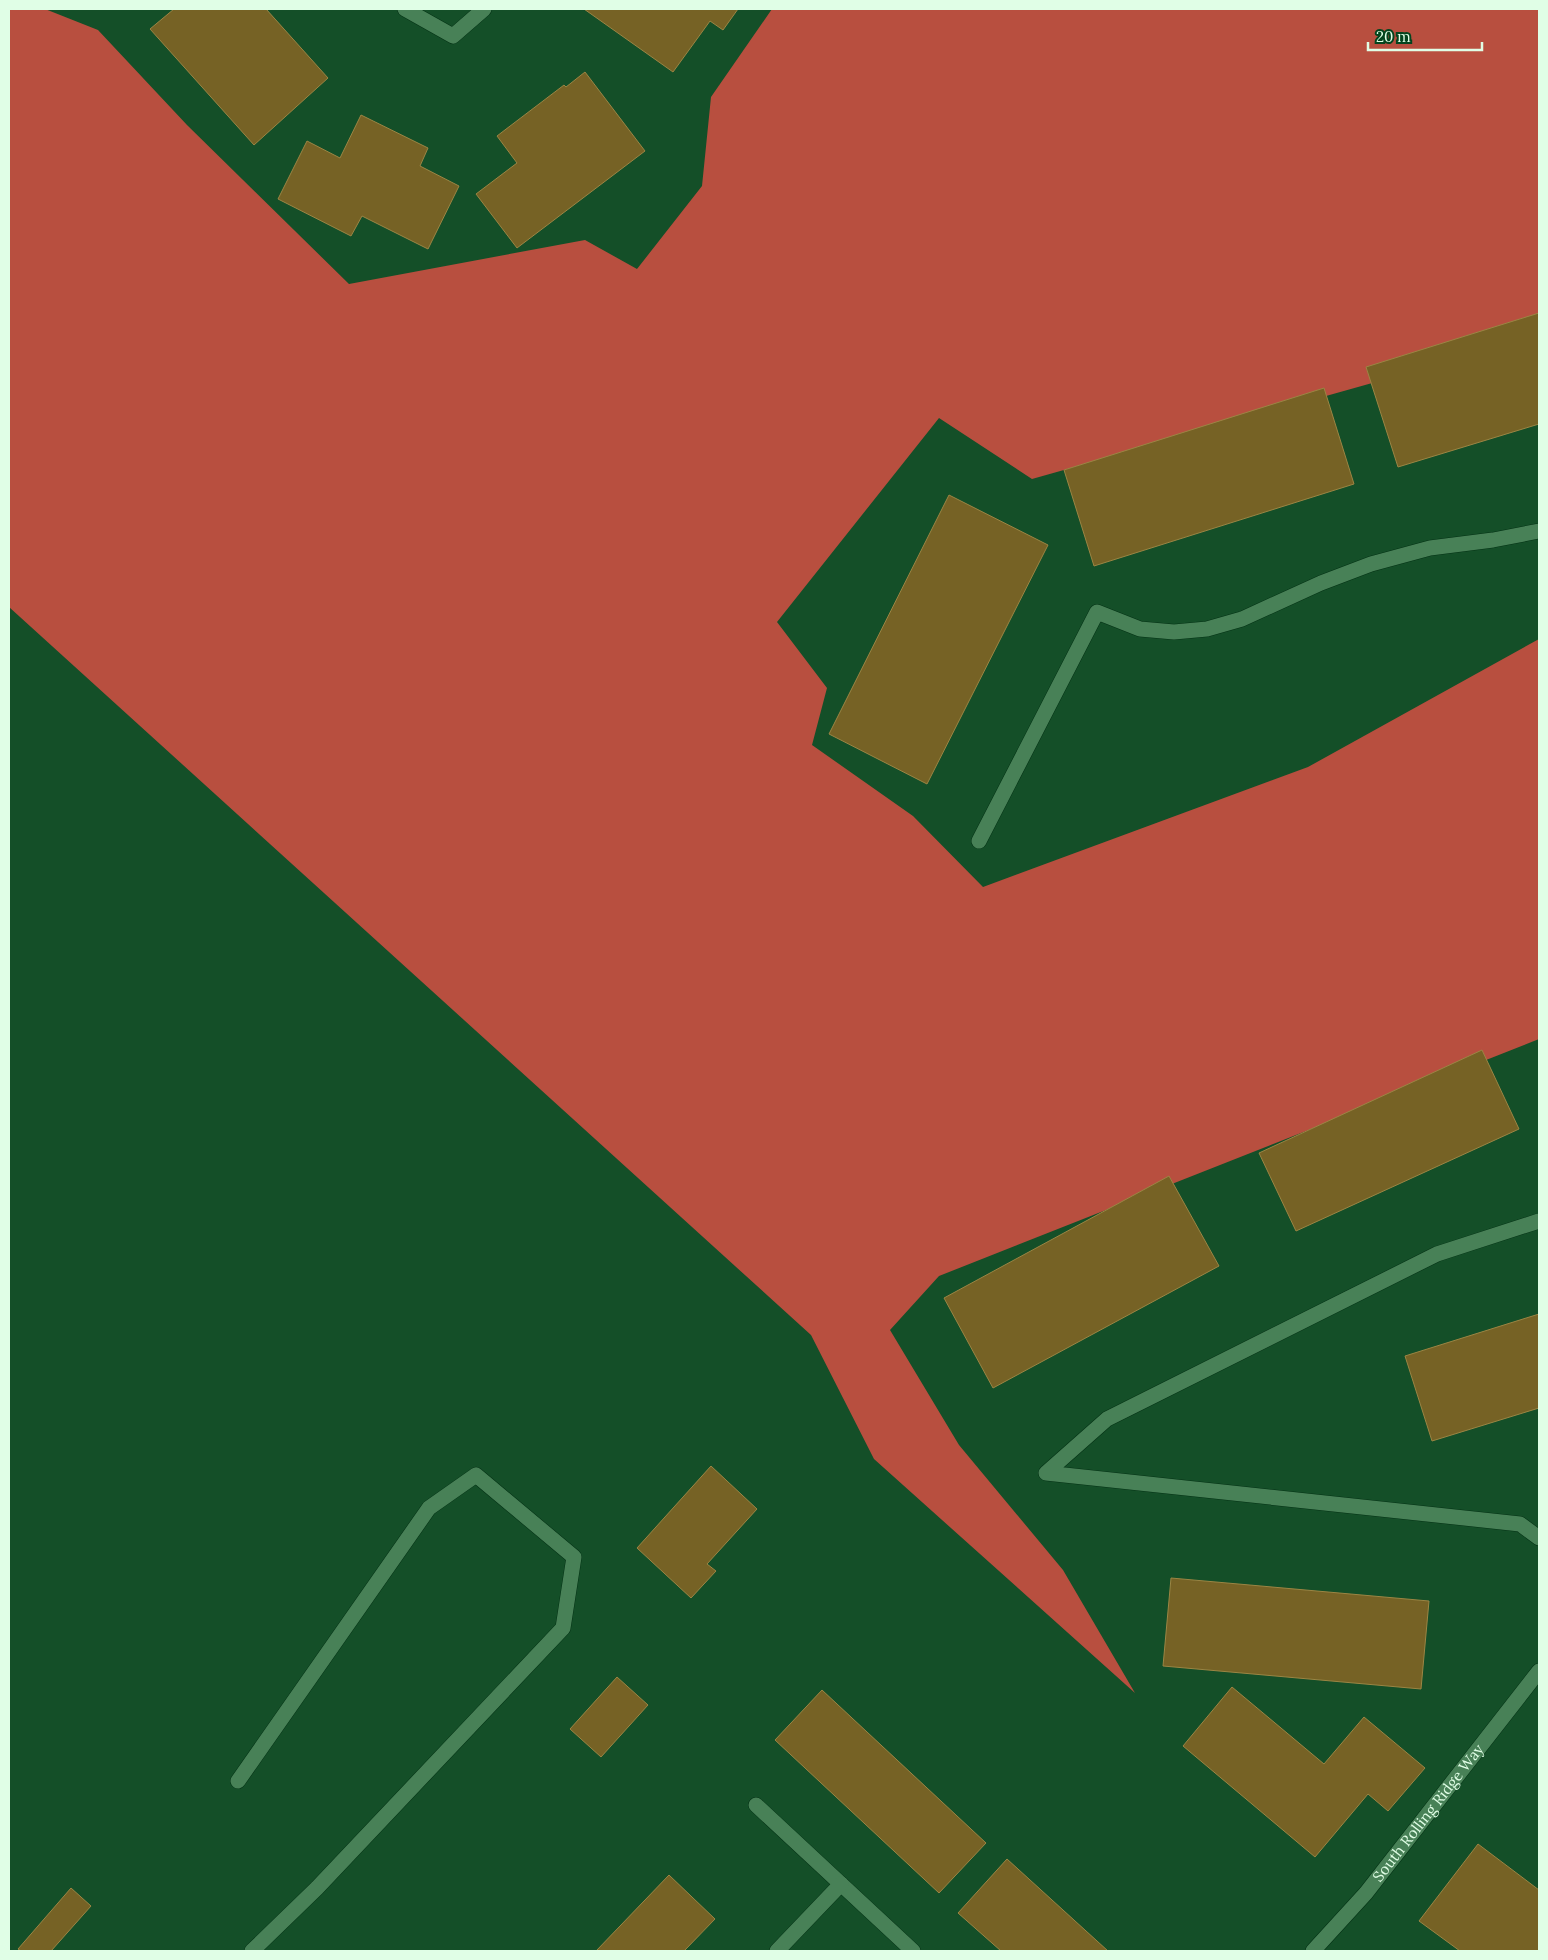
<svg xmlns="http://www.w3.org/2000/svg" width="1548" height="1960" font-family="Lora,serif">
<rect width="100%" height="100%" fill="#144f28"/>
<!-- forest -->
<polygon fill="#b84f3f" points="9,9 45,9 98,30 187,125 349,284 585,240 637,269 702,186 711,97 772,9 1539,9 1539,336 1032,479 939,418 777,622 827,688 812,745 913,816 983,887 1308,767 1539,639 1539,1039 939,1276 890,1330 959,1445 1063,1570 1135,1693 874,1459 811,1335 9,607"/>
<!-- building -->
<g fill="#766225" stroke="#9b8544">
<polygon points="174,9 266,9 328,78 254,145 150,29"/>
<polygon points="584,9 738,9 723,30 710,21 673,72"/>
<polygon points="585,72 645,151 517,248 476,194 517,163 497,136 564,85 566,87"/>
<polygon points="361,115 428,148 420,166 459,186 428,249 362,216 351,236 278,199 307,141 340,158"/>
<polygon points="1539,313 1539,424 1398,467 1366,367"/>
<polygon points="1324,388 1354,484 1094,566 1064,470"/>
<polygon points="949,495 1048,545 927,784 829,734"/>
<polygon points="1482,1050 1519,1129 1296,1231 1259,1153"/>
<polygon points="1169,1176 1219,1266 993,1388 944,1298"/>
<polygon points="1539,1314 1539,1408 1432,1441 1405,1356"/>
<polygon points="711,1466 757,1509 707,1564 716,1571 691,1598 637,1548"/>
<polygon points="1171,1578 1429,1601 1421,1689 1163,1666"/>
<polygon points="617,1677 648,1705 601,1757 570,1729"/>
<polygon points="1232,1687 1324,1764 1364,1717 1425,1768 1388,1811 1368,1794 1315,1857 1183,1746"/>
<polygon points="822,1690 986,1843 939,1893 775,1740"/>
<polygon points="1478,1844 1539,1890 1539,1951 1460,1951 1419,1921"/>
<polygon points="1007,1859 1108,1951 1001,1951 958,1913"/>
<polygon points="669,1875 715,1919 684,1951 596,1951"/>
<polygon points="71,1888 91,1906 51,1951 21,1951 18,1949"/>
</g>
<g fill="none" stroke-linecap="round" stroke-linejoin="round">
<defs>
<g id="lane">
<polyline points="979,841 1097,612 1140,629 1174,632 1207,629 1242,619 1321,583 1371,564 1430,548 1493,540 1539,531"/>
<polyline points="1539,1221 1437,1254 1107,1419 1046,1473 1520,1524 1539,1538"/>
<polyline points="238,1781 429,1508 476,1475 574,1557 563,1628 317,1888 252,1951"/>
<polyline points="756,1805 913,1951"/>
<polyline points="777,1951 841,1884"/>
</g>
<g id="street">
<polyline points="405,9 453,36 484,9"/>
<path id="s1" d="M1313,1951l53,-58 173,-222"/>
</g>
</defs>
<!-- lane casing -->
<use href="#lane" stroke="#043215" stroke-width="16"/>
<!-- street casing -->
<use href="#street" stroke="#043215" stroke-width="16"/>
<!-- lane -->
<use href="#lane" stroke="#488157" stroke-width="15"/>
<!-- street -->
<use href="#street" stroke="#488157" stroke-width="15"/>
</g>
<g text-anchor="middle" stroke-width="4" stroke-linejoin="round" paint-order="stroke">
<!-- street labels -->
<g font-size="15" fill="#e0fee6" stroke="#04441e">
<text dy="5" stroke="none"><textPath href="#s1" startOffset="180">South Rolling Ridge Way</textPath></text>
</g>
</g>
<!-- border -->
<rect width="1548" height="1960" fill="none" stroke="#e0fee6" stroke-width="20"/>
<!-- scale -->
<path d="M1368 42v8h114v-8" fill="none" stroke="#e0fee6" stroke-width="2.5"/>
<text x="1376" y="42" font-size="15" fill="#e0fee6" stroke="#04441e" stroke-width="4" paint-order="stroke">20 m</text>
</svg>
